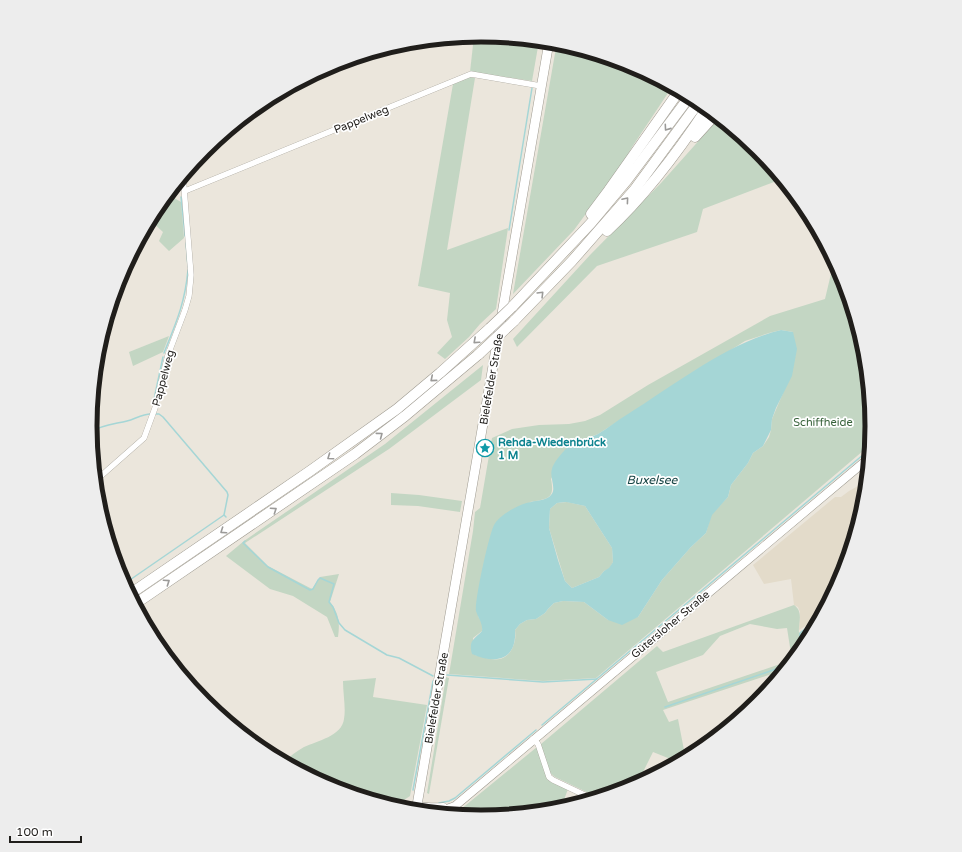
<svg xmlns="http://www.w3.org/2000/svg" width="962" height="852" font-family="'Varela Round',sans-serif">
<rect width="100%" height="100%" fill="#ebe6dc"/>
<!-- built -->
<polygon fill="#e3dbca" points="867,472 864,503 842,576 822,613 815,620 799,630 800,612 798,607 794,605 791,579 764,584 753,565 835,497 841,497 849,491 860,485 862,476"/>
<!-- green -->
<g fill="#c3d6c3" fill-rule="evenodd">
<polygon points="481,35 539,41 532,81 470,72 474,36"/>
<polygon points="557,42 631,65 672,87 632,147 623,163 574,230 513,294"/>
<polygon points="470,77 475,78 447,250 508,228 496,309 480,324 469,337 445,359 437,353 452,337 447,320 450,293 418,286 453,84"/>
<polygon points="719,118 758,150 782,179 703,209 697,232 597,266 517,347 513,339 590,255 661,183"/>
<path d="M174,198l7,4 3,36 -15,13 -10,-10 4,-9 -13,-12c6,-11 13,-17 24,-22z"/>
<path d="M834,261l8,16 23,73 7,76 -2,19 -274,233 -53,3 -94,-7 24,-143 2,-19 5,-4 12,-70 20,-9 27,-4 30,-1 16,-3 15,-6 48,-30 122,-69 55,-17zM781,330l12,2 -10,61 -11,26 -1,11 -2,7 -6,9 -10,7 -5,10 -17,22 -3,12 -17,18 -5,18 -15,14 -29,33 -24,37 -30,3 -24,-18 -21,-1 -9,2 -6,6 -3,4 -9,6 -9,1 -7,4 -5,6c1,8 0,12 -3,19 -9,16 -22,10 -37,6l-2,-17 9,-7 1,-6 -5,-9 52,-114c18,-3 25,-3 21,-23l19,-35 28,-10 147,-93 24,-8z"/>
<polygon points="169,336 163,352 133,366 129,352"/>
<path d="M483,365l-2,15 -92,69 -144,94 23,23 44,23 8,-12 19,-3 -9,28c9,11 10,21 8,35h-3l-8,-20 -34,-21 -23,-7 -44,-33 18,-15 141,-97z"/>
<polygon points="391,493 419,495 462,501 460,512 418,506 391,505"/>
<polygon points="567,502 585,506 612,548 613,562 609,569 604,571 599,577 572,588 565,581 549,528 550,509 557,503"/>
<path d="M794,605c10,7 4,18 5,28l19,-12 -12,22 -22,27 -121,40 6,12 9,-3 6,31 18,-3 -4,4 -20,11 -25,-10 -16,32 -7,3 -33,10 -42,-20 -6,-5 -8,-28 116,-98 6,6zM750,624l27,5 10,-1 5,32 -124,42 -12,-30 47,-17 17,-19z"/>
<polygon points="446,677 449,678 429,794 427,793"/>
<path d="M376,678l-3,19 54,8 -17,91 -6,4 -13,5 -60,-18 -47,-25c6,-6 13,-11 20,-15 13,-6 38,-11 40,-28 2,-11 -1,-25 -1,-38z"/>
<polygon points="537,747 546,774 568,789 561,808 481,817 455,814"/>
</g>
<!-- water -->
<path fill="#a5d6d6" fill-rule="evenodd" d="M781,330l12,2 4,17 -5,27 -16,32 -4,11 -1,11 -8,16 -10,7 -5,10 -17,22 -3,12 -16,18 -6,18 -15,14 -29,33 -24,37 -16,8 -14,-5 -24,-18 -21,-1 -9,2 -6,6 -3,4 -9,6 -9,1 -7,4 -5,6c2,30 -19,35 -43,24 -4,-14 3,-15 10,-23 1,-8 -4,-13 -6,-20 -2,-8 13,-77 18,-86 5,-10 25,-21 37,-23 6,-2 15,-1 20,-7 6,-6 -2,-18 1,-26 1,-6 13,-20 18,-24 7,-6 19,-7 28,-11 10,-6 20,-14 30,-20 46,-29 101,-72 153,-84zM566,502l19,4 27,42 1,14 -4,6 -5,3 -5,6 -27,11 -7,-7 -7,-21 -9,-32 1,-19 7,-6z"/>
<g fill="none" stroke-linecap="round" stroke-linejoin="round">
<!-- stream -->
<g stroke="#a5d6d6" stroke-width="1.5">
<polyline points="180,180 180,186"/>
<polyline points="181,197 185,236"/>
<polyline points="509,230 532,88"/>
<polyline points="186,243 188,267"/>
<path d="M164,353c12,-30 21,-50 24,-83"/>
<polyline points="153,404 163,357"/>
<polyline points="155,414 159,414 163,417 227,492 228,495 224,515 226,517"/>
<path d="M91,432c10,-7 24,-8 36,-11 8,-2 15,-7 24,-7"/>
<polyline points="245,541 243,543 268,567 310,590 313,589 318,580 320,578 334,584 329,602 333,607 339,623 345,630 387,655 399,658 433,676"/>
<polyline points="124,584 224,515"/>
<polyline points="799,652 800,633 821,616"/>
<polyline points="447,675 543,682 597,679"/>
<polyline points="665,707 788,665"/>
<polyline points="542,725 870,449"/>
<polyline points="413,790 433,681"/>
<polyline points="439,803 449,801 455,798 536,730"/>
<polyline points="447,814 453,811"/>
</g>
<defs>
<g id="street">
<polyline points="185,191 471,74 541,86"/>
<polyline points="102,475 144,438 155,408 168,355 185,310 189,296 191,275 183,175"/>
<polyline points="533,739 538,744 549,777 553,780 593,799"/>
</g>
<g id="secondary">
<path d="M398,808c15,-5 30,1 45,-1"/>
<polyline points="435,812 444,810 455,806 869,458"/>
</g>
<polyline id="primary" points="416,811 549,42"/>
<g id="highway">
<polyline points="695,137 715,115"/>
<polyline points="591,214 609,190 679,91"/>
<path d="M607,231c39,-36 71,-79 100,-123"/>
<polyline points="512,307 591,223 627,180 690,96"/>
<polyline points="514,321 572,261 635,189 699,102"/>
<polyline points="130,594 310,471 397,409 440,373 490,328"/>
<polyline points="135,604 355,454 405,416 479,354"/>
</g>
</defs>
<!-- street casing -->
<use href="#street" stroke="#9e9a90" stroke-width="6"/>
<!-- secondary casing -->
<use href="#secondary" stroke="#9e9a90" stroke-width="9"/>
<!-- primary casing -->
<use href="#primary" stroke="#9e9a90" stroke-width="10"/>
<!-- highway casing -->
<use href="#highway" stroke="#9e9a90" stroke-width="11"/>
<!-- street -->
<use href="#street" stroke="#fff" stroke-width="5.5"/>
<!-- secondary -->
<use href="#secondary" stroke="#fff" stroke-width="8"/>
<!-- primary -->
<use href="#primary" stroke="#fff" stroke-width="9"/>
<!-- highway -->
<use href="#highway" stroke="#fff" stroke-width="10"/>
<defs>
<g id="highway-bridge">
<polyline points="490,328 512,307"/>
<polyline points="479,354 514,321"/>
</g>
</defs>
<!-- highway-bridge casing -->
<use href="#highway-bridge" stroke="#9e9a90" stroke-width="11" stroke-linecap="butt"/>
<!-- highway-bridge -->
<use href="#highway-bridge" stroke="#fff" stroke-width="10"/>
</g>
<!-- one-way arrows -->
<defs><path id="oneway-chevron" d="M-2-3.5L2.5 0L-2 3.5" fill="none" stroke-width="1.6" stroke-linecap="round" stroke-linejoin="round"/></defs>
<g stroke="#9b9a98">
<use href="#oneway-chevron" transform="translate(667 128) rotate(125)"/>
<use href="#oneway-chevron" transform="translate(626 200) rotate(-50)"/>
<use href="#oneway-chevron" transform="translate(541 294) rotate(-45)"/>
<use href="#oneway-chevron" transform="translate(476 341) rotate(138)"/>
<use href="#oneway-chevron" transform="translate(433 379) rotate(140)"/>
<use href="#oneway-chevron" transform="translate(380 435) rotate(-37)"/>
<use href="#oneway-chevron" transform="translate(330 457) rotate(145)"/>
<use href="#oneway-chevron" transform="translate(274 510) rotate(-34)"/>
<use href="#oneway-chevron" transform="translate(223 531) rotate(146)"/>
<use href="#oneway-chevron" transform="translate(167 582) rotate(-34)"/>
</g>
<!-- icons -->
<defs>
<symbol id="sight-ring" viewBox="-11 -11 22 22"><circle r="9.5" fill="#fff" stroke="#0f9aa8" stroke-width="1.5"/><path d="M0-6L1.8-2.2L6-1.7L2.9 1.2L3.7 5.4L0 3.3L-3.7 5.4L-2.9 1.2L-6-1.7L-1.8-2.2Z" fill="#0f9aa8"/></symbol>
</defs>
<g fill-rule="evenodd">
<use href="#sight-ring" x="475" y="438" width="20" height="20"/>
</g>
<g text-anchor="middle" stroke-width="3.5" stroke-linejoin="round" paint-order="stroke">
<!-- street labels -->
<g font-size="11" fill="#201e1b" stroke="#fff">
<text transform="translate(361 119) rotate(-22)" y="4">Pappelweg</text>
<text transform="translate(163 378) rotate(-75)" y="4">Pappelweg</text>
<text transform="translate(491 379) rotate(-80)" y="4">Bielefelder Straße</text>
<text transform="translate(670 624) rotate(-40)" y="4">Gütersloher Straße</text>
<text transform="translate(436 698) rotate(-80)" y="4">Bielefelder Straße</text>
</g>
<!-- park labels -->
<g font-size="11" fill="#37623a" stroke="#fff">
<text x="823" y="426">Schiffheide</text>
</g>
<!-- culture labels -->
<g font-size="11" font-weight="bold" fill="#0d838f" stroke="#fff" text-anchor="start">
<text x="498" y="446">Rehda-Wiedenbrück<tspan x="498" dy="13">1 M</tspan></text>
</g>
<!-- water labels -->
<g font-size="12" font-style="italic" fill="#194646" stroke="#fff">
<text x="652" y="484">Buxelsee</text>
</g>
</g>
<!-- crop -->
<path d="M0 0H962V852H0ZM97 426a384 384 0 1 1 768 0a384 384 0 1 1-768 0Z" fill="#ededed" fill-rule="evenodd"/>
<path fill="none" stroke="#201e1b" stroke-width="5" d="M97 426a384 384 0 1 1 768 0a384 384 0 1 1-768 0Z"/>
<!-- scale -->
<path d="M10 836v6h71v-6" fill="none" stroke="#201e1b" stroke-width="2"/>
<text x="16" y="836" font-size="12" fill="#201e1b" stroke="#ffffff" stroke-width="3" paint-order="stroke">100 m</text>
</svg>
